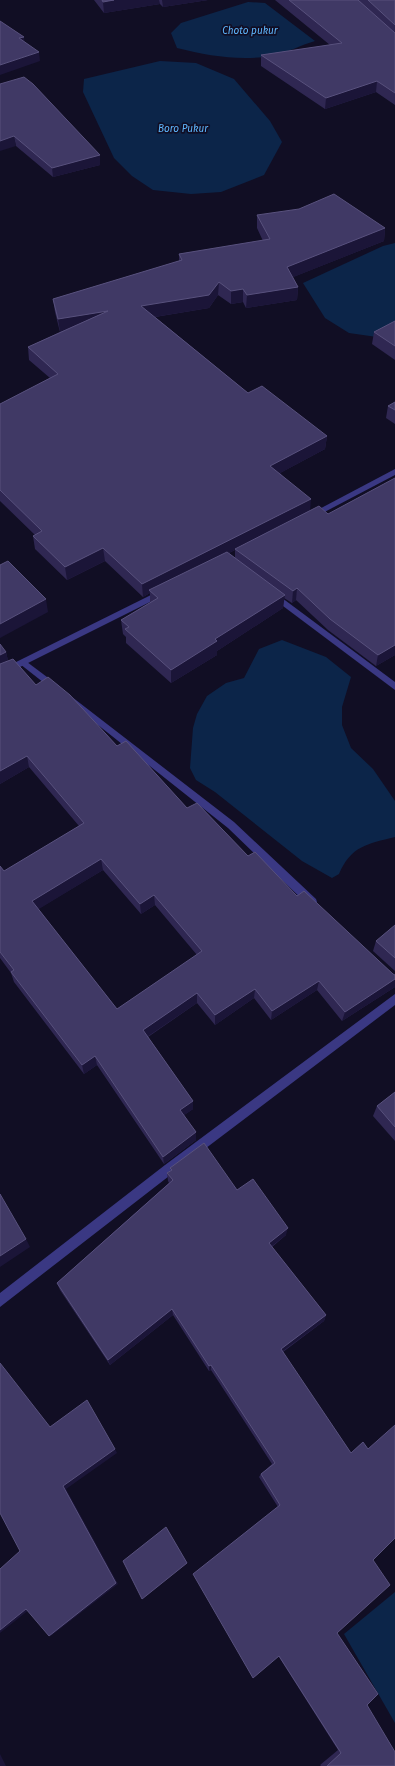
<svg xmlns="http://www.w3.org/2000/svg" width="395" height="1766" font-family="'Fira Sans',sans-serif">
<rect width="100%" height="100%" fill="#110e24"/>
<!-- water -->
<g fill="#0c2549">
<path d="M248,2l17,1 50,38c-14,4 -29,12 -43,15 -33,5 -63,0 -95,-8l-6,-15 10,-10z"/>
<polygon points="160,61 196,63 234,79 270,121 282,142 264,175 221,192 191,194 153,190 132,176 114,158 83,92 84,79"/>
<polygon points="395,243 395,331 377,337 349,333 325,318 303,283 383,246"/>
<path d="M282,640l44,17 25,20 -9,30v18l9,23 22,21 22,32v36c-28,7 -44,9 -56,37l-7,4 -30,-17 -87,-69 -19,-12 -6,-12 3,-40 4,-14 10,-18 19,-13 18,-5 15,-29z"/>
<polygon points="395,1592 395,1723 344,1634"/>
</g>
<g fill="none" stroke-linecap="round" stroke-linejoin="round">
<!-- minor -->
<g fill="#3a3883" fill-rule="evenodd">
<polygon points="274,592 395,682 395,690 271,597 271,593"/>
<polygon points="23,659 59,686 60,688 59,690 53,690 20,664 19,662"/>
<polygon points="72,697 234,822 316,899 317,902 316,905 312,906 308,905 228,828 69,702 67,700 69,698"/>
<polygon points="395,994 395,1005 173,1173 0,1307 0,1293 165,1165"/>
</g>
<!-- tertiary -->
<g fill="#3a3883" fill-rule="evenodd">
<polygon points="395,469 395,475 315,517 312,518 308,515"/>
<polygon points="161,590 165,593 164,595 0,677 0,670"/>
</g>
</g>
<!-- wall -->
<g fill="#2f2752" fill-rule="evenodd">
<polygon points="94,0 208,0 163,7 160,4 104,13"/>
<polygon points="275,0 395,0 395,105 376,92 325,109 261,66 261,55 330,45"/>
<polygon points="0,84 100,155 100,165 53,177 16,146"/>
<path d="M257,215l128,13 -1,13 -91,36 5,10 -1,13 -51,8 -3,-6 -12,2 -13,-9 -9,13 -54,9 93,76 79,43 -2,13 -45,24 30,37 85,145 -19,11 -48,-36 -32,-30 -4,3 -8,-5 -1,10 -66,43v4l-46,28 -45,-40v-6l-3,-3 -2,-14 29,-17v-10l-7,4 -38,-36 -38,19 -32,-31 -2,-13 2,-1 -35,-34v-97l50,-26 -21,-18 -1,-13 32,-15 -5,-20 -2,-13 126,-38v-7l84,-13 -6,-13zM235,550v8l-6,-5z"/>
<polygon points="395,321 395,360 372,344 374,332"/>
<polygon points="395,402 395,424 386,418 388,406"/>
<path d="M6,652l2,9 28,24 81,61 70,62 110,88 96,78 2,1v12l-53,34 -25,-31 -46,30 -17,-22 -39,27 -18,-22 -49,34 45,64v8l-9,6 12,17v8l-32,24 -67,-99 -13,9 -70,-92 -3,-9 -11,-15v-92l4,5 75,-45 -50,-59 -29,17zM103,870l38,44 14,-9 42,50 -80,54 -79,-100z"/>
<polygon points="395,925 395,971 373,951 376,941"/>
<polygon points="395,1092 395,1141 373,1116 377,1106"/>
<polygon points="170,1168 237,1190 286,1235 272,1247 326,1315 324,1321 283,1352 373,1560 337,1633 367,1705 395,1766 321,1766 320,1765 338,1750 279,1657 278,1507 259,1477 261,1474 272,1464 211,1370 209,1371 173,1315 110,1365 60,1290 57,1283 169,1183 168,1181 167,1173 171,1170"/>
</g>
<!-- shaded-wall -->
<g fill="#1b1538">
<polygon points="114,0 159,0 160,4 104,13 103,2"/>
<polygon points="162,0 208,0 163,7"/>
<polygon points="24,37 25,46 19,38"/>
<polygon points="39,52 40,61 0,75 0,65"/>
<polygon points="377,81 376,92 325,109 326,98"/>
<polygon points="14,136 16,146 0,151 0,141"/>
<polygon points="100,155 100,165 53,177 52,168"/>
<polygon points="385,228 384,241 286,280 287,267"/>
<polygon points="219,282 218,295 209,308 142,319 141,306"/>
<polygon points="298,287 297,300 246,308 247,295"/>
<polygon points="243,289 243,302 231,304 231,291"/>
<polygon points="108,311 60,332 58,319"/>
<polygon points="327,436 325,449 269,479 270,466"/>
<polygon points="311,499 310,512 152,592 149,590 150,593 143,597 142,584"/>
<polygon points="103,548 105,561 67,580 65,567"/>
<polygon points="297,588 296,600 292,603 293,591"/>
<polygon points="285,595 283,608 217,651 217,655 171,683 171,670 215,639"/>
<polygon points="46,599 48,612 0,638 0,624"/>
<polygon points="395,645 395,655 376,666 378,655"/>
<polygon points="6,652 9,664 0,668 0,655"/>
<polygon points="27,756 29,767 0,784 0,771"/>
<polygon points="101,859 103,870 34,912 32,901"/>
<polygon points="154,895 155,905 141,914 140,904"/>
<polygon points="395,979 395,987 342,1021 345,1012"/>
<polygon points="319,981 317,990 271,1020 272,1011"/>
<polygon points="255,989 254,998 215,1025 215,1015"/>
<polygon points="197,993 197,1003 144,1039 143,1030"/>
<polygon points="95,1056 97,1065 84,1074 82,1065"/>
<polygon points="193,1101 193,1109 180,1118 180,1110"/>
<polygon points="196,1132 196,1140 164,1164 163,1157"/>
<polygon points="288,1228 286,1235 267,1250 269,1243"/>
<polygon points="26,1239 30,1247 0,1267 0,1256"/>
<polygon points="172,1309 173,1315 110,1365 108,1360"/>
<polygon points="326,1315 324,1321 279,1354 281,1349"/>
<polygon points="211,1365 211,1370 209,1371 209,1366"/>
<polygon points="115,1449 117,1453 66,1489 118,1584 52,1635 49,1636 63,1486"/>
<polygon points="187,1563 143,1599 142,1599"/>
<polygon points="26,1609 30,1609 0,1633 0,1630"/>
<polygon points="0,1754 6,1766 0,1766"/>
</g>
<!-- building -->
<g fill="#403965" stroke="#58517d" fill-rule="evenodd">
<polygon points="102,0 114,0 103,2"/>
<polygon points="289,0 358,0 395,33 395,93 377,81 326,98 261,55 342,43"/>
<polygon points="368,0 395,0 395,25"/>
<polygon points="0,21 24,37 19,38 39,52 0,65"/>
<polygon points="24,77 33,84 100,155 52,168 14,136 0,141 0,84"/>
<polygon points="334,194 385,228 287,267 298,287 247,295 243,289 231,291 219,282 209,295 141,306 248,393 262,386 327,436 270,466 311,499 142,584 103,548 65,567 33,536 42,531 0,490 0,404 58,374 28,347 108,311 58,319 53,299 182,260 179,254 270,239 257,215 299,209"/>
<polygon points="395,321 395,346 374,332"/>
<polygon points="395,402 395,410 388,406"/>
<polygon points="395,478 395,645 378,655 330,619 297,588 293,591 235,549 319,506 328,514"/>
<polygon points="227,552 285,595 215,639 217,641 171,670 125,629 129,627 121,620 158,598 149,590"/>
<polygon points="8,561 46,599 0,624 0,565"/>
<polygon points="0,644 6,652 0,655"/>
<path d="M13,659l23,26 12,-8 22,18 47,51 9,-5 61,67 10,-5 51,53 7,-4 42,44 7,-5 89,83 2,1v4l-50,33 -26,-31 -47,30 -17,-22 -40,26 -18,-22 -54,37 50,71 -13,9 16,22 -33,25 -68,-101 -13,9 -71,-93 3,-2 -14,-18v-86l4,5 80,-48 -57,-67 -27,15v-107zM101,859l39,45 14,-9 48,56 -85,58 -85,-108z"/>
<polygon points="395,925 395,958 376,941"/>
<polygon points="395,1092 395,1127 377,1106"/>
<polygon points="204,1143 237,1190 253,1179 288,1228 269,1243 326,1315 281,1349 351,1453 363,1442 368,1449 395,1425 395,1538 373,1560 390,1585 337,1633 378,1694 367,1705 395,1752 395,1766 327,1766 341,1753 279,1656 253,1678 193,1574 280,1505 261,1474 275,1463 211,1365 209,1366 172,1309 108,1360 57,1283 173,1180 167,1173 172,1170 170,1168"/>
<polygon points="0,1194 26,1239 0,1256"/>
<polygon points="0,1363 50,1427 87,1400 115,1449 63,1486 116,1583 49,1636 26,1609 0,1630 0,1569 20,1551 0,1513"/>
<polygon points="166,1527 187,1563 142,1599 123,1561"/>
</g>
<g text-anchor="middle" stroke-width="3.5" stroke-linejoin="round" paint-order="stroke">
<!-- far-water labels -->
<g font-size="10" font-style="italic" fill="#5fb8ff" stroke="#110e24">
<text x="250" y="34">Choto pukur</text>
<text x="183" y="132">Boro Pukur</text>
</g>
</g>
</svg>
